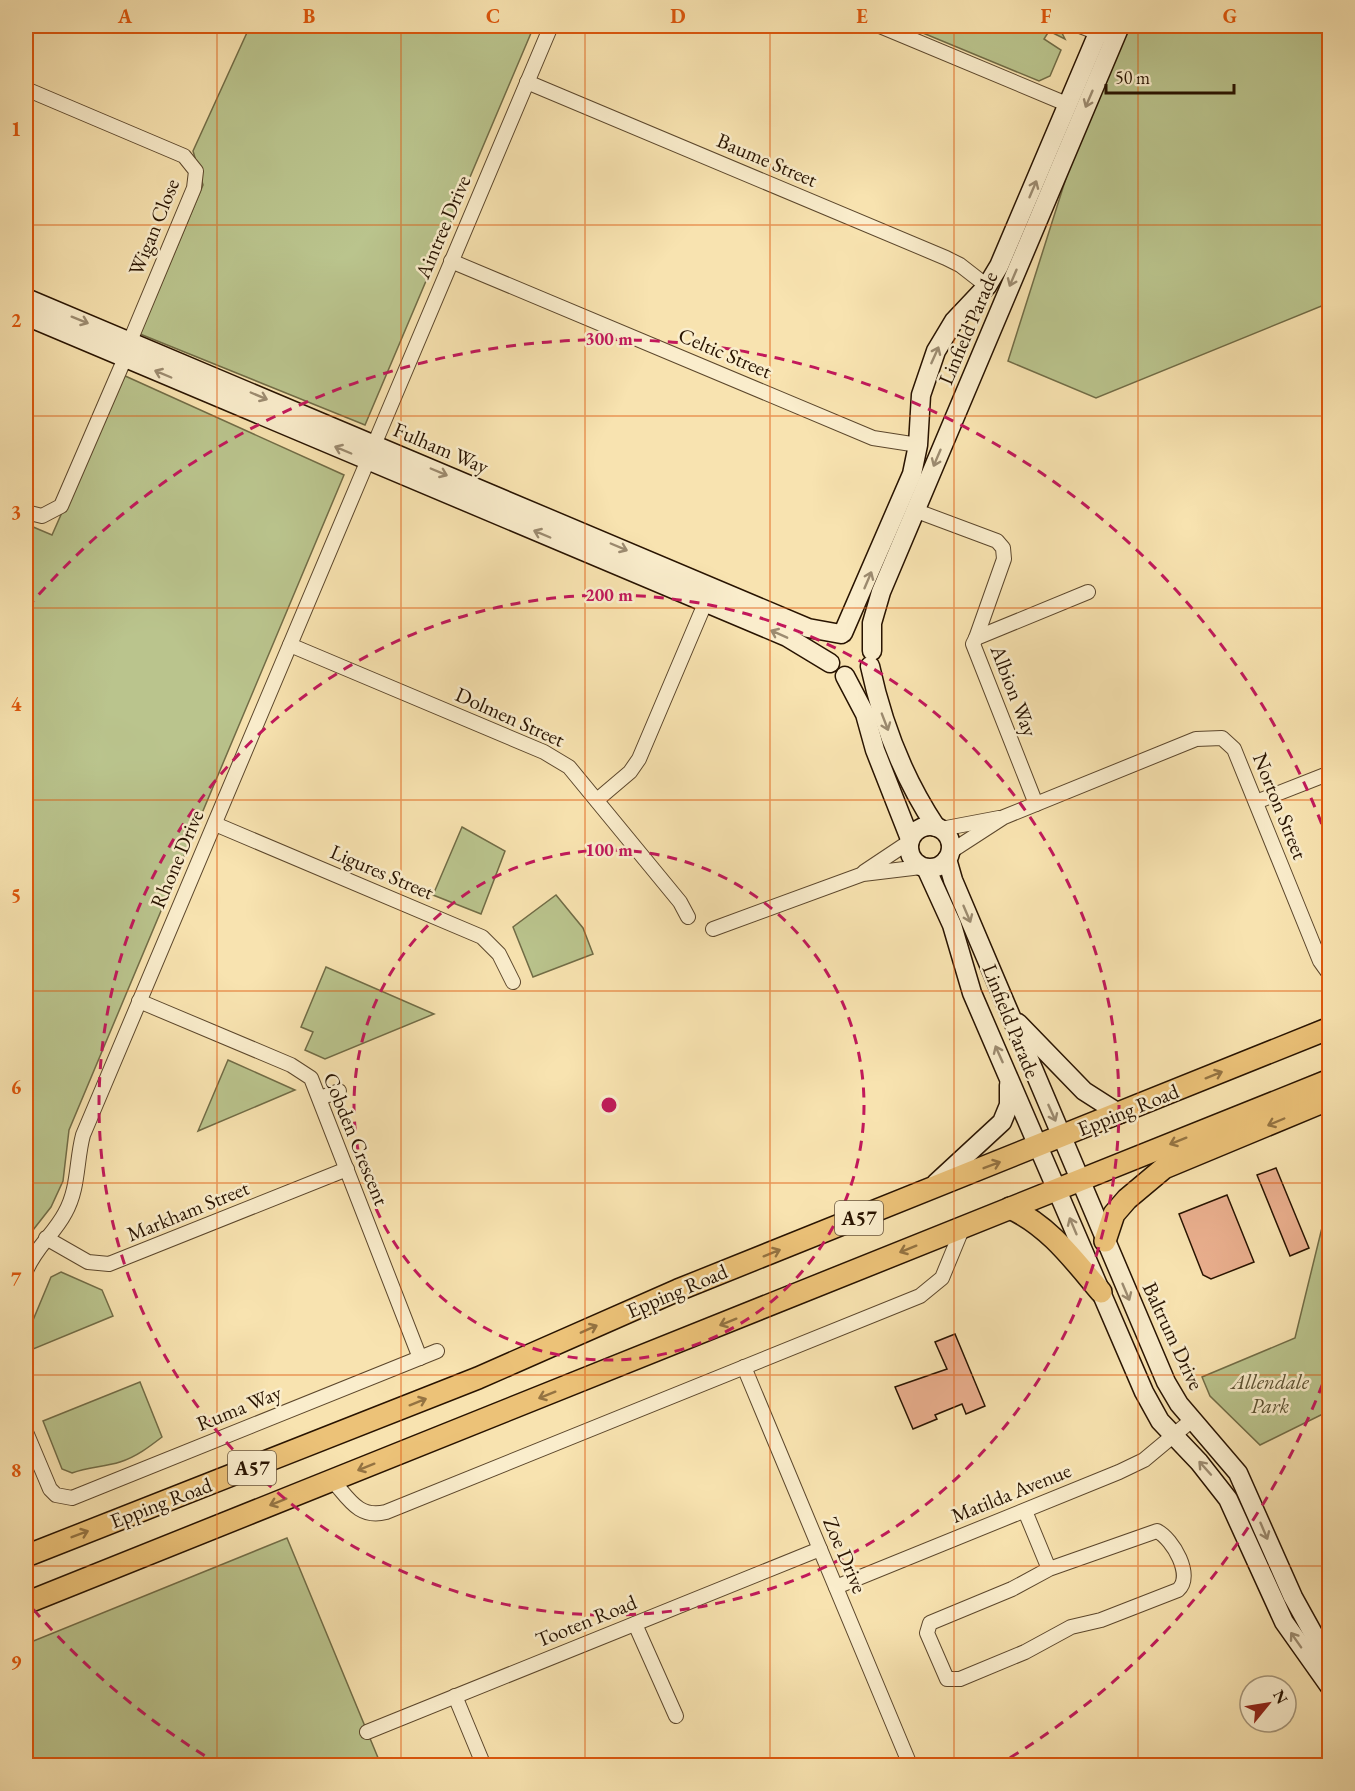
<svg xmlns="http://www.w3.org/2000/svg" width="1355" height="1791" font-family="'EB Garamond',serif">
<rect width="100%" height="100%" fill="#f8e3b0"/>
<filter id="stains"><feTurbulence type="fractalNoise" baseFrequency=".00333" numOctaves="4"/><feColorMatrix values="0 0 0 0 .2 0 0 0 0 .09 0 0 0 0 .02 0 0 0 .5 -.17"/></filter>
<radialGradient id="worn" r=".72"><stop offset=".6" stop-color="#630" stop-opacity="0"/><stop offset="1" stop-color="#630" stop-opacity=".3"/></radialGradient>
<!-- green -->
<g fill="#bac48d" stroke="#716c46" stroke-width="1.5">
<polygon points="250,26 534,26 365,425 140,334 203,185 193,151"/>
<polygon points="906,26 1053,26 1060,29 1065,39 1049,31 1044,39 1061,50 1050,76 1039,81"/>
<polygon points="1128,26 1329,26 1329,303 1096,398 1008,361 1100,71"/>
<polygon points="123,375 344,475 69,1130 63,1181 51,1207 26,1239 26,524 52,535"/>
<polygon points="462,827 505,851 481,914 433,895"/>
<polygon points="556,895 583,928 593,954 533,977 513,927"/>
<polygon points="326,967 434,1014 325,1059 305,1050 313,1032 301,1027"/>
<polygon points="228,1060 295,1090 198,1131"/>
<polygon points="1329,1199 1329,1411 1260,1445 1210,1396 1202,1377 1295,1338"/>
<polygon points="61,1272 102,1290 113,1316 26,1352 26,1337 51,1277"/>
<path d="M140,1382l22,55c-13,10 -26,20 -42,25 -16,5 -32,5 -48,11l-10,-4 -19,-48z"/>
<polygon points="287,1538 381,1765 26,1766 26,1644"/>
</g>
<!-- building -->
<g fill="#eaaf8e" stroke="#281300" stroke-width="1.5">
<polygon points="1276,1168 1309,1248 1290,1256 1257,1175"/>
<polygon points="1227,1195 1254,1262 1211,1279 1203,1275 1179,1214"/>
<polygon points="955,1334 985,1406 966,1414 962,1404 935,1415 937,1419 913,1429 895,1387 947,1369 935,1342"/>
</g>
<g fill="none" stroke-linecap="round" stroke-linejoin="round">
<defs>
<g id="street">
<polyline points="880,26 1069,105"/>
<polyline points="1080,26 1106,36"/>
<polyline points="527,82 946,258 960,265 987,286"/>
<polyline points="26,89 184,156 196,171 194,188 130,341"/>
<polyline points="451,261 873,438 918,445"/>
<polyline points="374,445 551,26"/>
<polyline points="914,510 997,541 1003,548 1004,559 976,638"/>
<polyline points="26,512 42,516 61,506 125,358"/>
<polyline points="290,645 544,752 569,767 680,902 688,917"/>
<polyline points="597,800 630,772 639,759 709,594"/>
<polyline points="1256,802 1330,773"/>
<polyline points="1036,804 973,644 976,638 1088,592"/>
<polyline points="215,824 482,937 499,954 513,982"/>
<polyline points="941,829 999,818"/>
<polyline points="950,852 1004,817 1196,739 1222,738 1234,749 1320,961 1330,975"/>
<polyline points="864,872 909,842"/>
<polyline points="713,929 863,874 921,867"/>
<polyline points="139,1001 291,1065 311,1078 420,1358"/>
<polyline points="320,1098 339,1091"/>
<polyline points="46,1238 88,1262 109,1264 347,1169"/>
<path d="M26,1271c9,-23 28,-37 39,-58 14,-25 11,-52 18,-78l285,-675"/>
<polyline points="744,1367 908,1760"/>
<polyline points="26,1432 50,1489 56,1495 72,1498 437,1351"/>
<path d="M333,1481c16,18 26,38 53,31l534,-216 22,-18 21,-51"/>
<path d="M1025,1511l24,58 108,-38c16,8 37,45 21,59l-77,30 -30,7 -46,25 -65,27h-13l-20,-46 3,-10 82,-34 37,-20"/>
<polyline points="836,1587 1119,1472 1144,1460 1192,1420"/>
<polyline points="635,1624 676,1716"/>
<polyline points="455,1696 484,1766"/>
<polyline points="367,1732 820,1549"/>
</g>
<g id="secondary">
<polyline points="26,298 808,628 841,634"/>
<polyline points="26,316 787,637 830,663"/>
<polyline points="843,633 912,474 918,445 921,395 936,351 954,321 987,286 999,266 1101,26"/>
<polyline points="872,651 872,623 881,592 1120,26"/>
<path d="M870,666c12,56 34,113 66,161"/>
<polyline points="845,676 865,714 875,750 910,839"/>
<circle cx="930" cy="847" r="21"/>
<polyline points="947,859 953,880 1166,1382 1179,1404 1238,1473 1293,1597 1319,1644 1330,1669"/>
<polyline points="926,868 952,925 972,993 1144,1392 1160,1421 1199,1462 1228,1499 1284,1622 1330,1687"/>
<polyline points="1018,1023 1084,1091 1120,1114"/>
<polyline points="936,1183 1002,1122 1009,1105 1009,1085"/>
</g>
<g id="primary">
<path d="M1010,1208c39,18 63,51 91,84"/>
<polyline points="1105,1241 1114,1214 1127,1199 1164,1168 1330,1099"/>
<polyline points="26,1556 478,1378 678,1290 1330,1028"/>
<polyline points="26,1603 1330,1080"/>
</g>
</defs>
<!-- street casing -->
<use href="#street" stroke="#5c472c" stroke-width="16"/>
<!-- secondary casing -->
<use href="#secondary" stroke="#281300" stroke-width="21"/>
<!-- primary casing -->
<use href="#primary" stroke="#281300" stroke-width="24"/>
<!-- street -->
<use href="#street" stroke="#faedcc" stroke-width="14"/>
<!-- secondary -->
<use href="#secondary" stroke="#faedcc" stroke-width="18"/>
<!-- primary -->
<use href="#primary" stroke="#ecc278" stroke-width="21"/>
</g>
<!-- one-way arrows -->
<defs><path id="oneway-shaft" d="M-6 0H5M1.5-3L5.5 0L1.5 3" fill="none" stroke-width="1.6" stroke-linecap="round" stroke-linejoin="round" transform="scale(1.5)"/></defs>
<g stroke="#9c8b70">
<use href="#oneway-shaft" transform="translate(1089 99) rotate(113)"/>
<use href="#oneway-shaft" transform="translate(1033 189) rotate(-67)"/>
<use href="#oneway-shaft" transform="translate(1013 278) rotate(113)"/>
<use href="#oneway-shaft" transform="translate(80 320) rotate(22)"/>
<use href="#oneway-shaft" transform="translate(935 355) rotate(-66)"/>
<use href="#oneway-shaft" transform="translate(163 374) rotate(-157)"/>
<use href="#oneway-shaft" transform="translate(259 396) rotate(23)"/>
<use href="#oneway-shaft" transform="translate(343 450) rotate(-157)"/>
<use href="#oneway-shaft" transform="translate(937 458) rotate(113)"/>
<use href="#oneway-shaft" transform="translate(439 472) rotate(23)"/>
<use href="#oneway-shaft" transform="translate(542 534) rotate(-157)"/>
<use href="#oneway-shaft" transform="translate(619 547) rotate(23)"/>
<use href="#oneway-shaft" transform="translate(868 580) rotate(-67)"/>
<use href="#oneway-shaft" transform="translate(779 634) rotate(-156)"/>
<use href="#oneway-shaft" transform="translate(885 722) rotate(69)"/>
<use href="#oneway-shaft" transform="translate(967 914) rotate(67)"/>
<use href="#oneway-shaft" transform="translate(999 1054) rotate(-114)"/>
<use href="#oneway-shaft" transform="translate(1052 1113) rotate(66)"/>
<use href="#oneway-shaft" transform="translate(1073 1226) rotate(-113)"/>
<use href="#oneway-shaft" transform="translate(1126 1292) rotate(67)"/>
<use href="#oneway-shaft" transform="translate(1205 1468) rotate(-132)"/>
<use href="#oneway-shaft" transform="translate(1264 1531) rotate(67)"/>
<use href="#oneway-shaft" transform="translate(1296 1640) rotate(-125)"/>
</g>
<g stroke="#947342">
<use href="#oneway-shaft" transform="translate(1214 1075) rotate(-22)"/>
<use href="#oneway-shaft" transform="translate(1276 1122) rotate(157)"/>
<use href="#oneway-shaft" transform="translate(1178 1141) rotate(158)"/>
<use href="#oneway-shaft" transform="translate(992 1165) rotate(-21)"/>
<use href="#oneway-shaft" transform="translate(908 1249) rotate(158)"/>
<use href="#oneway-shaft" transform="translate(772 1253) rotate(-22)"/>
<use href="#oneway-shaft" transform="translate(728 1322) rotate(158)"/>
<use href="#oneway-shaft" transform="translate(589 1329) rotate(-24)"/>
<use href="#oneway-shaft" transform="translate(547 1395) rotate(158)"/>
<use href="#oneway-shaft" transform="translate(418 1402) rotate(-22)"/>
<use href="#oneway-shaft" transform="translate(366 1467) rotate(158)"/>
<use href="#oneway-shaft" transform="translate(278 1502) rotate(158)"/>
<use href="#oneway-shaft" transform="translate(80 1534) rotate(-21)"/>
</g>
<!-- grid -->
<path fill="none" stroke="#de560b" stroke-width="1.5" stroke-opacity="0.55" d="M217,26v1740M401,26v1740M585,26v1740M770,26v1740M954,26v1740M1138,26v1740M26,225h1304M26,416h1304M26,608h1304M26,800h1304M26,991h1304M26,1183h1304M26,1375h1304M26,1566h1304"/>
<!-- distance rings -->
<g fill="none" stroke="#c2185b" stroke-width="3" stroke-dasharray="10 8">
<circle cx="609" cy="1105" r="255"/>
<circle cx="609" cy="1105" r="510"/>
<path d="M1329 1367A766 766 0 0 1 998 1765M220 1765A766 766 0 0 1 27 1602M27 608A766 766 0 0 1 1329 843"/>
</g>
<g text-anchor="middle" stroke-width="5" stroke-linejoin="round" paint-order="stroke">
<!-- shield labels -->
<g fill="#faedcc" stroke="#67543d" stroke-width="1.5">
<rect x="835" y="1201" width="48" height="34" rx="4.5"/>
<rect x="228" y="1451" width="48" height="34" rx="4.5"/>
</g>
<g font-size="20" font-weight="bold" fill="#281300">
<text x="859" y="1225">A57</text>
<text x="252" y="1475">A57</text>
</g>
<!-- street labels -->
<g font-size="21" fill="#281300" stroke="#faedcc">
<text transform="translate(767 160) rotate(23)" y="7">Baume Street</text>
<text transform="translate(154 227) rotate(-68)" y="7">Wigan Close</text>
<text transform="translate(443 227) rotate(-67)" y="7">Aintree Drive</text>
<text transform="translate(968 328) rotate(-67)" y="7">Linfield Parade</text>
<text transform="translate(725 353) rotate(23)" y="7">Celtic Street</text>
<text transform="translate(441 448) rotate(23)" y="7">Fulham Way</text>
<text transform="translate(1014 691) rotate(69)" y="7">Albion Way</text>
<text transform="translate(510 717) rotate(24)" y="7">Dolmen Street</text>
<text transform="translate(1280 806) rotate(68)" y="7">Norton Street</text>
<text transform="translate(177 859) rotate(-67)" y="7">Rhone Drive</text>
<text transform="translate(382 872) rotate(23)" y="7">Ligures Street</text>
<text transform="translate(1011 1021) rotate(68)" y="7">Linfield Parade</text>
<text transform="translate(1128 1110) rotate(-22)" y="7">Epping Road</text>
<text transform="translate(356 1139) rotate(68)" y="7">Cobden Crescent</text>
<text transform="translate(188 1211) rotate(-22)" y="7">Markham Street</text>
<text transform="translate(677 1291) rotate(-23)" y="7">Epping Road</text>
<text transform="translate(1173 1336) rotate(65)" y="7">Baltrum Drive</text>
<text transform="translate(239 1408) rotate(-22)" y="7">Ruma Way</text>
<text transform="translate(1011 1493) rotate(-22)" y="7">Matilda Avenue</text>
<text transform="translate(161 1503) rotate(-21)" y="7">Epping Road</text>
<text transform="translate(845 1555) rotate(67)" y="7">Zoe Drive</text>
<text transform="translate(586 1621) rotate(-22)" y="7">Tooten Road</text>
</g>
<!-- park labels -->
<g font-size="21" font-style="italic" fill="#5b5131" stroke="#faedcc">
<text x="1270" y="1389">Allendale<tspan x="1270" dy="24">Park</tspan></text>
</g>
</g>
<circle cx="609" cy="1105" r="9" fill="#c2185b" stroke="#faedcc" stroke-width="3"/>
<g font-size="18" text-anchor="middle" font-weight="bold" fill="#c2185b" stroke="#faedcc" stroke-width="5" stroke-linejoin="round" paint-order="stroke">
<text x="609" y="345">300 m</text>
<text x="609" y="601">200 m</text>
<text x="609" y="856">100 m</text>
</g>
<!-- margin -->
<rect width="1355" height="1791" fill="none" stroke="#f8e3b0" stroke-width="66"/>
<!-- north arrow -->
<g transform="translate(1268 1704) rotate(60)"><circle r="28" fill="#faedcc" stroke="#a6967a" stroke-width="1.5"/>
<path d="M0-4.5L10 22L0 15L-10 22Z" fill="#8f2418"/>
<text y="-9" font-size="16" font-weight="bold" text-anchor="middle" fill="#281300">N</text>
</g>
<!-- scale -->
<path d="M1106 84v9h128v-9" fill="none" stroke="#281300" stroke-width="3"/>
<text x="1115" y="84" font-size="18" fill="#281300" stroke="#faedcc" stroke-width="4.5" paint-order="stroke">50 m</text>
<rect x="33" y="33" width="1289" height="1725" fill="none" stroke="#de560b" stroke-width="2"/>
<g font-size="20" text-anchor="middle" font-weight="bold" fill="#de560b">
<text x="125" y="23">A</text>
<text x="309" y="23">B</text>
<text x="493" y="23">C</text>
<text x="678" y="23">D</text>
<text x="862" y="23">E</text>
<text x="1046" y="23">F</text>
<text x="1230" y="23">G</text>
<text x="16" y="136">1</text>
<text x="16" y="327">2</text>
<text x="16" y="519">3</text>
<text x="16" y="711">4</text>
<text x="16" y="902">5</text>
<text x="16" y="1094">6</text>
<text x="16" y="1286">7</text>
<text x="16" y="1477">8</text>
<text x="16" y="1669">9</text>
</g>
<rect width="100%" height="100%" filter="url(#stains)"/>
<rect width="100%" height="100%" fill="url(#worn)"/>
</svg>
